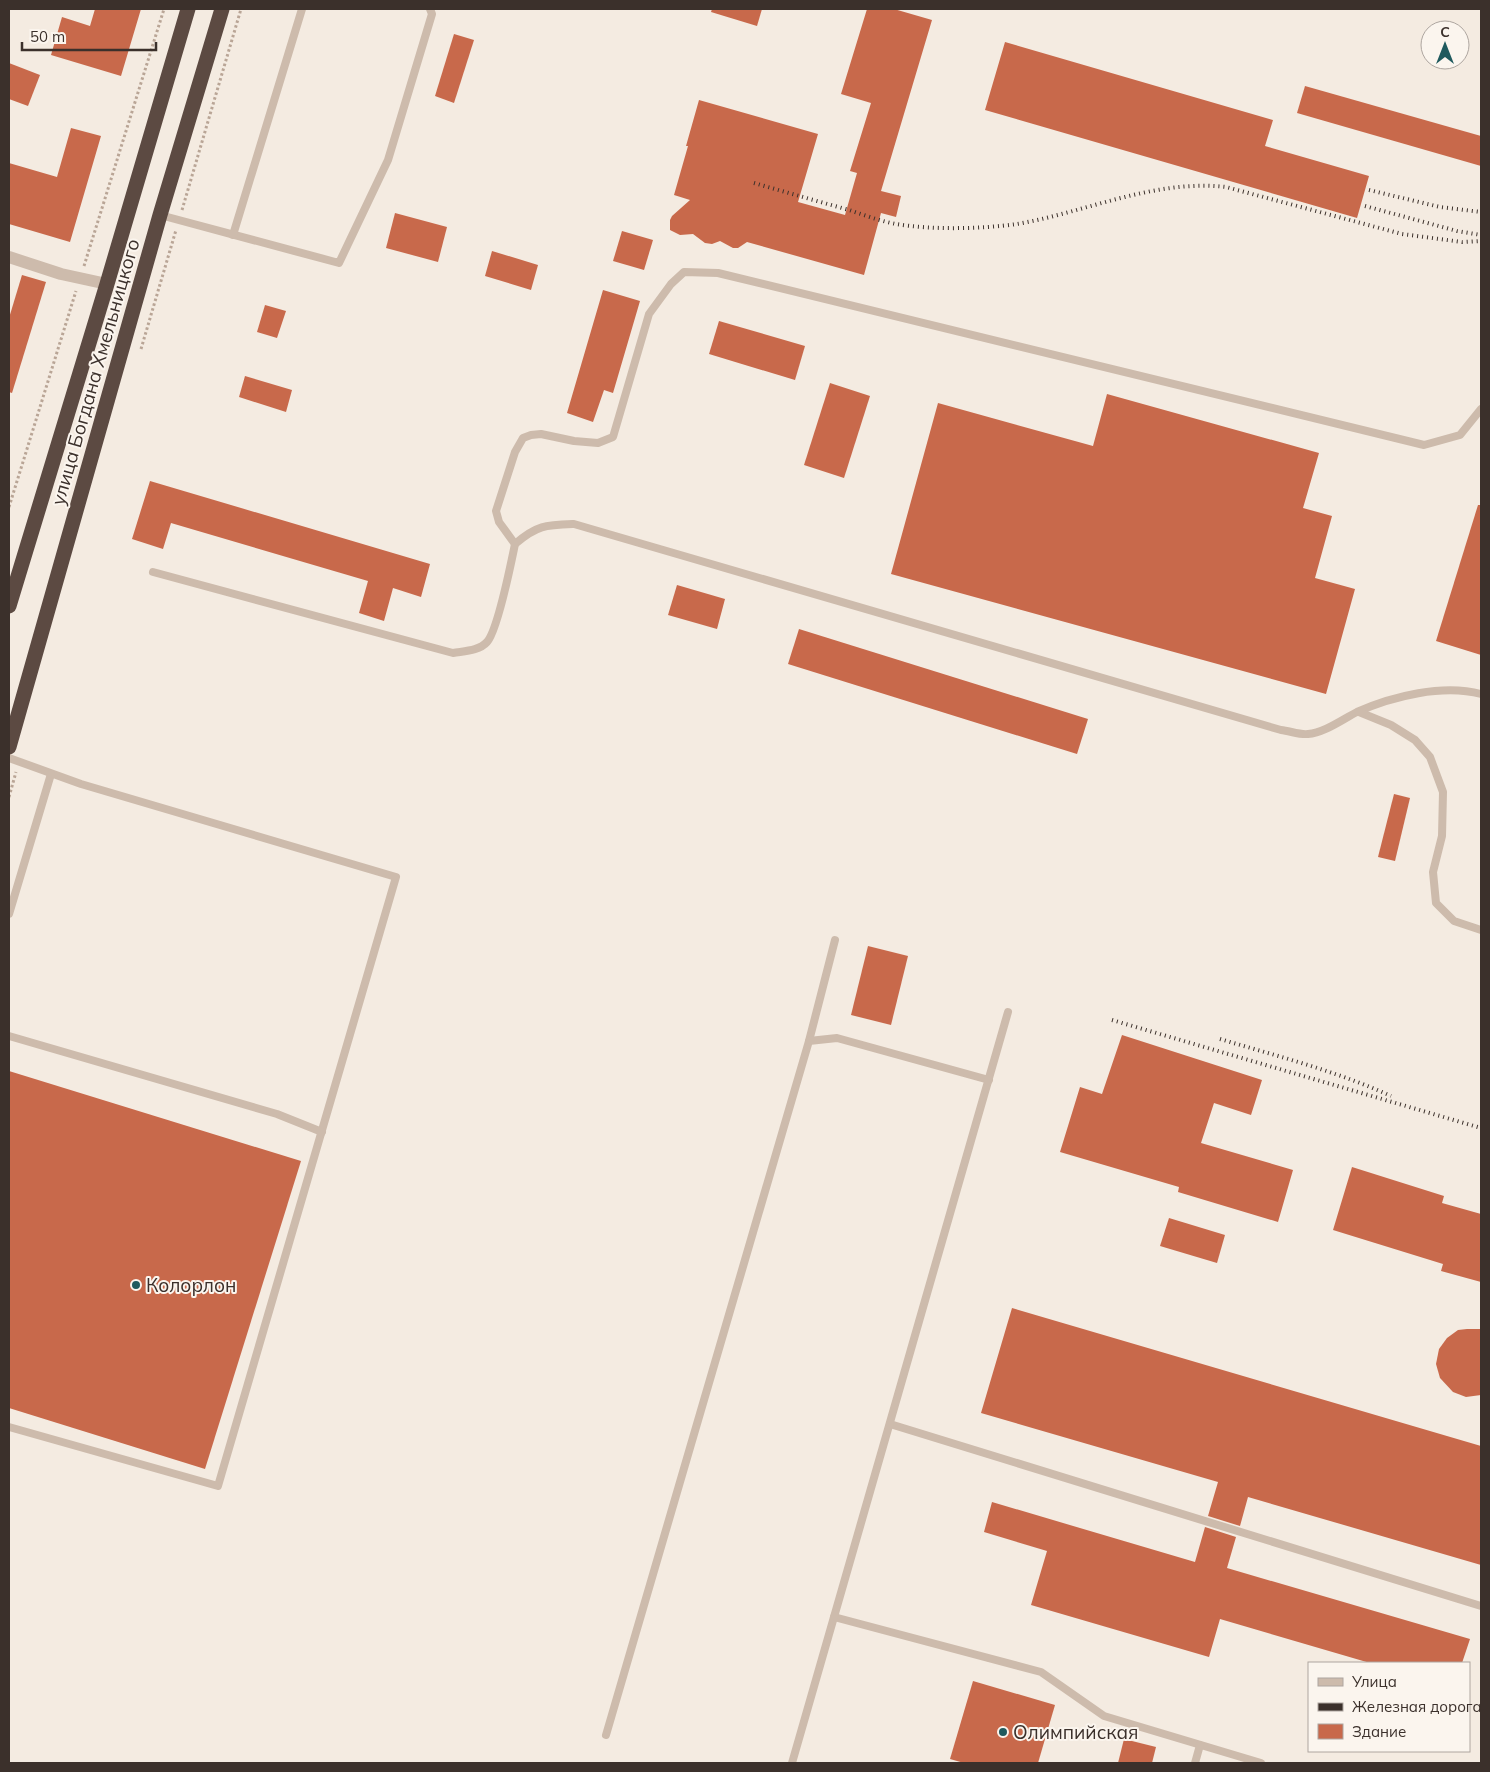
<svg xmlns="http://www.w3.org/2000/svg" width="1490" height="1772" font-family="Mulish,sans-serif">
<rect width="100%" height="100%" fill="#f4ebe1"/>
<!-- building -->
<g fill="#c8694b">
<polygon points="95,9 141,9 121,76 51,55 62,17 90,26"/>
<polygon points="712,9 762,9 757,26 711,12"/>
<polygon points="867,9 894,9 932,20 881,191 901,196 896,217 881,213 864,275 747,242 738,248 733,248 720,241 712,244 705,243 693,234 680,235 670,230 670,220 672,216 690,200 674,195 688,146 686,146 699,100 818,134 798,202 845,215 857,173 850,171 871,103 841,94"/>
<polygon points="454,34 474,40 454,103 435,96"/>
<polygon points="1005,42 1273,120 1265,146 1369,176 1357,218 985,110"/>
<polygon points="9,63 40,75 28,106 9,99"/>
<polygon points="1305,86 1481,136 1481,166 1297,113"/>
<polygon points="71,128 101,136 70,242 9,224 9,163 57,177"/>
<polygon points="395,213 447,227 438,262 386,248"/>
<polygon points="622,231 653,240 644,270 613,261"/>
<polygon points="492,251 538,265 531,290 485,276"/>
<polygon points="22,275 46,282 12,393 9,392 9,318"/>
<polygon points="603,290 640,301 613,393 604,390 593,422 567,413"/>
<polygon points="265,305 286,311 277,338 257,332"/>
<polygon points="719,321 805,346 795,380 709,354"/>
<polygon points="245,376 292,390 286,412 239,397"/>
<polygon points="830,383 870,396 844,478 804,465"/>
<polygon points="1107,394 1319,453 1303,508 1332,516 1315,578 1355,589 1326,694 891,574 938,403 1093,446"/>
<polygon points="150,481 430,564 421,597 393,588 384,621 359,613 368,581 171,523 163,549 132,539"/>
<polygon points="1478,505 1481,505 1481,655 1436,641"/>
<polygon points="677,585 725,599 717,629 668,615"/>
<polygon points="799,629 1088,719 1077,754 788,664"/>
<polygon points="1394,794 1410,798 1395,861 1378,857"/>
<polygon points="868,946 908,956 891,1025 851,1015"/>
<polygon points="1122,1035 1262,1080 1251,1115 1214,1103 1201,1143 1293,1170 1278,1222 1178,1192 1179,1187 1060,1152 1080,1087 1102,1094"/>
<polygon points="9,1071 301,1161 205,1469 9,1408"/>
<polygon points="1352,1167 1444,1196 1442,1203 1481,1214 1481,1282 1441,1271 1443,1264 1333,1230"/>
<polygon points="1169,1218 1225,1235 1217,1263 1160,1246"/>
<polygon points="1012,1308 1481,1446 1481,1565 1248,1497 1240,1526 1208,1516 1218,1482 981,1413"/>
<polygon points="1467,1329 1481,1329 1481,1395 1466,1397 1453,1392 1440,1378 1436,1364 1439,1349 1447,1338 1458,1330"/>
<polygon points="992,1502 1195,1562 1205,1527 1236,1537 1227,1568 1470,1639 1462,1663 1370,1663 1220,1619 1209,1657 1031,1605 1047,1551 984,1532"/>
<polygon points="973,1681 1055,1705 1038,1763 964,1763 950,1759"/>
<polygon points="1124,1739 1156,1747 1152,1763 1118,1763"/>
</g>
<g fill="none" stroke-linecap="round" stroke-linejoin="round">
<!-- path -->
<g stroke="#b9a596" stroke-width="3" stroke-dasharray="2.5 2.5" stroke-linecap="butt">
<polyline points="182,210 241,9"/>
<polyline points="84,266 164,9"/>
<polyline points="141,349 176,230"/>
<polyline points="9,507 76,291"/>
<polyline points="9,797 16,772"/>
</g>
<!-- lane -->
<g stroke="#cdbbac" stroke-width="8">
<polyline points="160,215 339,263 388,160 432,14 430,9"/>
<polyline points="233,235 302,9"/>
<path d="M515,544c22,-19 31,-19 59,-20l707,206c9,1 19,5 27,4 16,-1 35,-15 49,-22 36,-16 86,-28 124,-18"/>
<path d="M153,572l300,81c11,-2 26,-2 34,-11 11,-12 24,-79 28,-98l-16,-22 -3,-11 19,-59 8,-14 8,-3 10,-1 33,7 24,2 15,-6 36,-123 22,-30 13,-12 34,1 706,172 36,-10 21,-26"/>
<polyline points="1359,712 1391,725 1415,740 1430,757 1443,792 1442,836 1433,872 1436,903 1454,921 1481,930"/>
<polyline points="9,758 81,784 396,877 218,1486 9,1427"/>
<polyline points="9,914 51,774"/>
<polyline points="9,1036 277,1114 322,1132"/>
<polyline points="809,1041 835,940"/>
<polyline points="890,1424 1481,1606"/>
<polyline points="834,1617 1041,1672 1104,1716 1261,1763"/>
<polyline points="606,1735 809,1041 837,1038 989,1080"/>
<polyline points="792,1763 1008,1012"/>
<polyline points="1195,1763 1200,1745"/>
</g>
<!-- street -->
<polyline stroke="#cdbbac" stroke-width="12" points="9,257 61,274 107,284"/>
<!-- highway -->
<g stroke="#5c4a42" stroke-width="15">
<polyline points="9,606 107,284 188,9"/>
<polyline points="9,747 160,215 222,9"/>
</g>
<!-- rail -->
<g stroke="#3b302b" stroke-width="4" stroke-dasharray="1 4" stroke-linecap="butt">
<path d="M754,183c31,9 63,18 95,27 15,5 31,11 47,14 36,6 85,5 121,0 70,-12 137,-45 209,-37l176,47 60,8 19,-1"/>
<polyline points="1369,190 1440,207 1481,212"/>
<polyline points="1365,206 1457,231 1481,235"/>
<polyline points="1112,1020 1481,1128"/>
<path d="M1220,1039c57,17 116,32 171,57"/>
</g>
</g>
<!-- markers -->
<g fill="#1f5a5e" stroke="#fbf5ee" stroke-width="2">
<circle cx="136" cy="1285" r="5"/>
<circle cx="1003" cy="1732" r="5"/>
</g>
<g text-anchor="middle" stroke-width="4" stroke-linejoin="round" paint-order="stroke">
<!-- street labels -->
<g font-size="19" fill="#3b302b" stroke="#fbf5ee">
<text transform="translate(95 372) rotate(-74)" y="7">улица Богдана Хмельницкого</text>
</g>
<!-- poi labels -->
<g font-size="19" fill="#3b302b" stroke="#fbf5ee" text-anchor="start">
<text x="146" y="1292">Колорлон</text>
<text x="1013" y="1739">Олимпийская</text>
</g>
</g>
<!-- border -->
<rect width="1490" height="1772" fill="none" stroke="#3b302b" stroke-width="20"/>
<!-- legend -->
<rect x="1308" y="1662" width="162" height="90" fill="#fbf5ee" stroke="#aea6a0"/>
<rect x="1318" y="1678" width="25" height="8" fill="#cdbbac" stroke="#aea6a0"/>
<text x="1352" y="1687" font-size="15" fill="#3b302b">Улица</text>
<rect x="1318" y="1703" width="25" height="8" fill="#3b302b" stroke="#aea6a0"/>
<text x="1352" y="1712" font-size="15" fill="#3b302b">Железная дорога</text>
<rect x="1318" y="1724" width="25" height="15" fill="#c8694b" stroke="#aea6a0"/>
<text x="1352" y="1737" font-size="15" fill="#3b302b">Здание</text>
<!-- north arrow -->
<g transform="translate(1445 45)"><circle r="24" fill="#fbf5ee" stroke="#aea6a0"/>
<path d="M0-4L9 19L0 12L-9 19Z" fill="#1f5a5e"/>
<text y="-8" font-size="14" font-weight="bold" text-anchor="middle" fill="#3b302b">С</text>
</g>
<!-- scale -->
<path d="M22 42v8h134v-8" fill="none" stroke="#3b302b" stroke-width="2.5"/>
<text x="30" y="42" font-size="15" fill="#3b302b" stroke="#fbf5ee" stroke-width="4" paint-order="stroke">50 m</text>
</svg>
